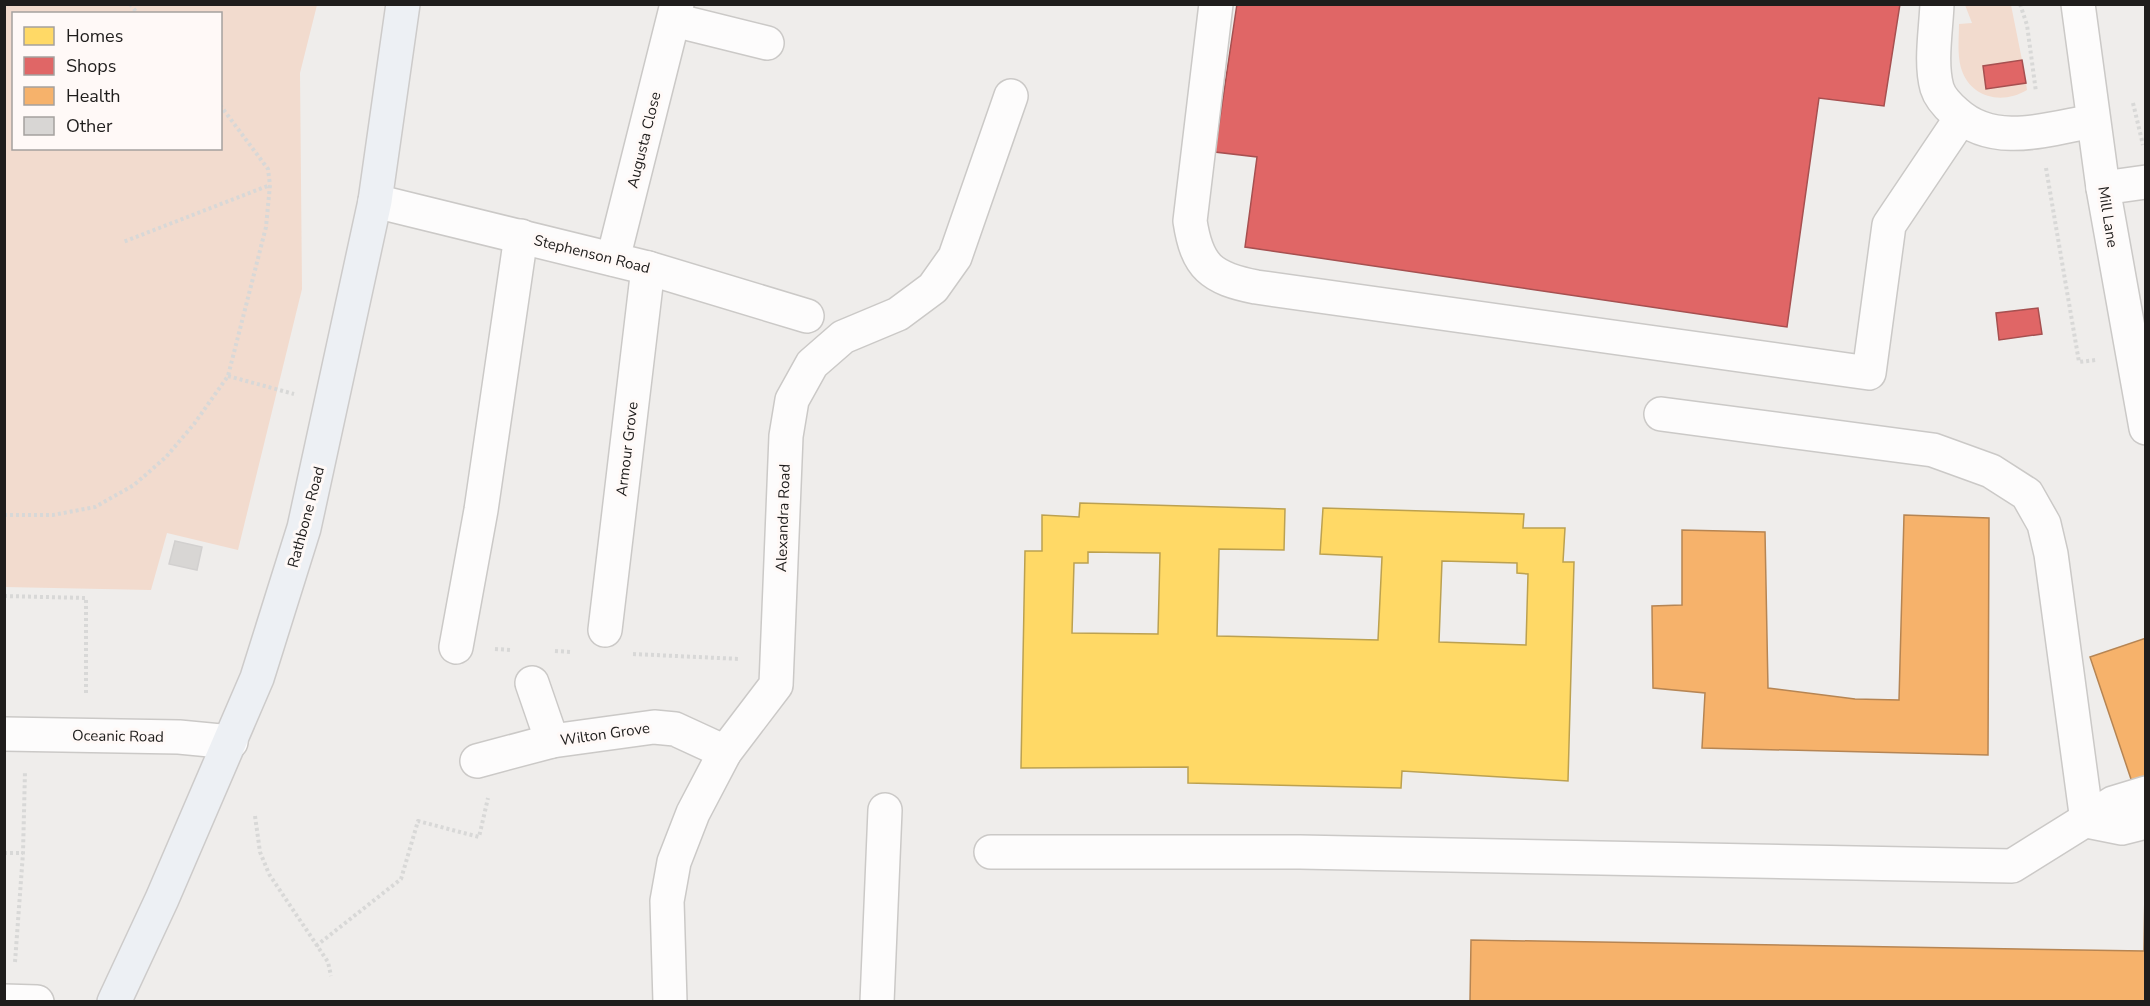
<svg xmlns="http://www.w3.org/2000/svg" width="2150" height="1006" font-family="'Nunito Sans',sans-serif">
<rect width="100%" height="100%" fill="#efedeb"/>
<!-- green -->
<g fill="#f2dbce" fill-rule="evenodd">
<path d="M5,4l312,1 -17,68 2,216 -64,261 -71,-17 -16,57 -146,-3zM14,14h206v134h-206z"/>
<path d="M1965,5h46l11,55 -39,6 3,22 40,-5 1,7c-25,15 -57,8 -66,-22 -4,-14 -2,-30 -2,-44l13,-1z"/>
</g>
<!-- homes -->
<path fill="#ffd966" stroke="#bca150" stroke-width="1.5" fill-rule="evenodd" d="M1080,503l205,6 -1,41 -65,-1 -2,87 161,4 4,-83 -62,-3 3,-46 201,6 -1,14h42l-2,34h11l-6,219 -166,-10 -1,17 -213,-5v-16l-167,1 4,-217h17v-36l37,2zM1088,552l72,1 -2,81 -86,-1 2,-70h14zM1442,561l75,2v10l11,1 -2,71 -87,-3z"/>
<!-- shops -->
<g fill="#e06666" stroke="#a65050" stroke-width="1.5">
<polygon points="1237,4 1900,4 1884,106 1819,98 1787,327 1245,247 1257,157 1215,152"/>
<polygon points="2022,60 2026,83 1986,89 1983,66"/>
<polygon points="2038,308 2042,334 1999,340 1996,313"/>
</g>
<!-- health -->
<g fill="#f6b26b" stroke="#b68553" stroke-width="1.5">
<polygon points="1904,515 1989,518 1988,755 1702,748 1705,693 1653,688 1652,606 1682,605 1682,530 1765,532 1768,688 1855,699 1899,700"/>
<polygon points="2146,638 2146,784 2134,788 2090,657"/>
<polygon points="2145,889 2146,1002 1470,1002 1471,940 2144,951"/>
</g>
<!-- building -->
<polygon fill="#d8d6d4" stroke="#d2d0cf" stroke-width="1.5" points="175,541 202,547 197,570 169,564"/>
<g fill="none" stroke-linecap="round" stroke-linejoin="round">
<defs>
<g id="minor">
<path d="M1216,4l-26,217c7,46 21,57 66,66l613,86 20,-148 72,-107"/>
<path d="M1937,4c-1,26 -7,59 0,84 3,10 11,18 19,25 38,35 92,16 137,8"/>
<polyline points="2078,4 2103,188 2146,428"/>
<polyline points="674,20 767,43"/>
<polyline points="2103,188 2146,182"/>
<polyline points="375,201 648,268 807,316"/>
<polyline points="613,259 677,4"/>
<polyline points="1661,414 1933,450 1991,471 2027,494 2044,524 2051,554 2087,821"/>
<polyline points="605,630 648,268"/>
<polyline points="456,647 481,510 521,236"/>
<polyline points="532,683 552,741"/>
<polyline points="4,734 179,737 231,742"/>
<polyline points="477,761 552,741 654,727 675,729 725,752"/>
<polyline points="2087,821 2122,828 2146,822"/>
<polyline points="991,852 1300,852 2012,866 2113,803 2146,793"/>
<polyline points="4,1001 37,1002"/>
<polyline points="670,1002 667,901 674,862 693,813 725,752 776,685 786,436 792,400 812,364 843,337 898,314 933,288 955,257 1011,96"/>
<polyline points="877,1002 885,810"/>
</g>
<polyline id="major" points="114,1002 162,899 257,678 304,528 375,201 403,4"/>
</defs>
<!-- minor casing -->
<use href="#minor" stroke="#cbc9c7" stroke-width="36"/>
<!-- major casing -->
<use href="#major" stroke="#cdcbca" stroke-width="36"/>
<!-- path -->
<g stroke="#d8d8d7" stroke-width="4" stroke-dasharray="3 3" stroke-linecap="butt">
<polyline points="130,4 138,14"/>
<polyline points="2020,4 2027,25 2036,92"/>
<polyline points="2133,103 2143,145"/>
<polyline points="220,105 268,169 270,185"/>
<polyline points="2046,168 2079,362 2096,360"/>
<polyline points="228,376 294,394"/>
<polyline points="4,515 53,515 95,507 134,485 166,457 194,424 228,376 266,227 270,185 123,242"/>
<polyline points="4,596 86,598 86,696"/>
<polyline points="495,649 512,650"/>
<polyline points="555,651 572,652"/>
<polyline points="633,654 740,659"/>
<polyline points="255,816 260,852 269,874 328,962 331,976"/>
<polyline points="4,853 23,853"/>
<polyline points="316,946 401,879 418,821 479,837 488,798"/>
<polyline points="15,962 23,853 25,771"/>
</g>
<!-- minor -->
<use href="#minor" stroke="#fdfcfc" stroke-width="33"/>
<!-- major -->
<use href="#major" stroke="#edf0f4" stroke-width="33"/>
</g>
<g text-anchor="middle" stroke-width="6" stroke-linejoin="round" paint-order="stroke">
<!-- street labels -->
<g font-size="15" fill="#1f1d1c" stroke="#fff9f7">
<text transform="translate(644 140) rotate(-76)" y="5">Augusta Close</text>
<text transform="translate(2108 217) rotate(81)" y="5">Mill Lane</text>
<text transform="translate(592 254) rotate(14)" y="5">Stephenson Road</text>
<text transform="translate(627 449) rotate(-83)" y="5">Armour Grove</text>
<text transform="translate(306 517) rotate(-75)" y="5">Rathbone Road</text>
<text transform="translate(783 518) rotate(-88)" y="5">Alexandra Road</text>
<text transform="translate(605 734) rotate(-8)" y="5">Wilton Grove</text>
<text transform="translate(118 736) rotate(1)" y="5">Oceanic Road</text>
</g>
</g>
<!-- border -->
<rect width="2150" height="1006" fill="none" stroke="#1f1d1c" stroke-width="12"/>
<!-- legend -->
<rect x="12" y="12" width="210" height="138" fill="#fff9f7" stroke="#a5a19f" stroke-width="1.5"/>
<rect x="24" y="27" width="30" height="18" fill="#ffd966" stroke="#a5a19f" stroke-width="1.5"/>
<text x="66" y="42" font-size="18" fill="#1f1d1c">Homes</text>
<rect x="24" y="57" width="30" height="18" fill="#e06666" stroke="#a5a19f" stroke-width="1.5"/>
<text x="66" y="72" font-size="18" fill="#1f1d1c">Shops</text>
<rect x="24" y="87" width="30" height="18" fill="#f6b26b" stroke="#a5a19f" stroke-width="1.5"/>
<text x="66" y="102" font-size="18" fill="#1f1d1c">Health</text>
<rect x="24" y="117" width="30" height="18" fill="#d8d6d4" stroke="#a5a19f" stroke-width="1.5"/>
<text x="66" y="132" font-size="18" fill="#1f1d1c">Other</text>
</svg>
